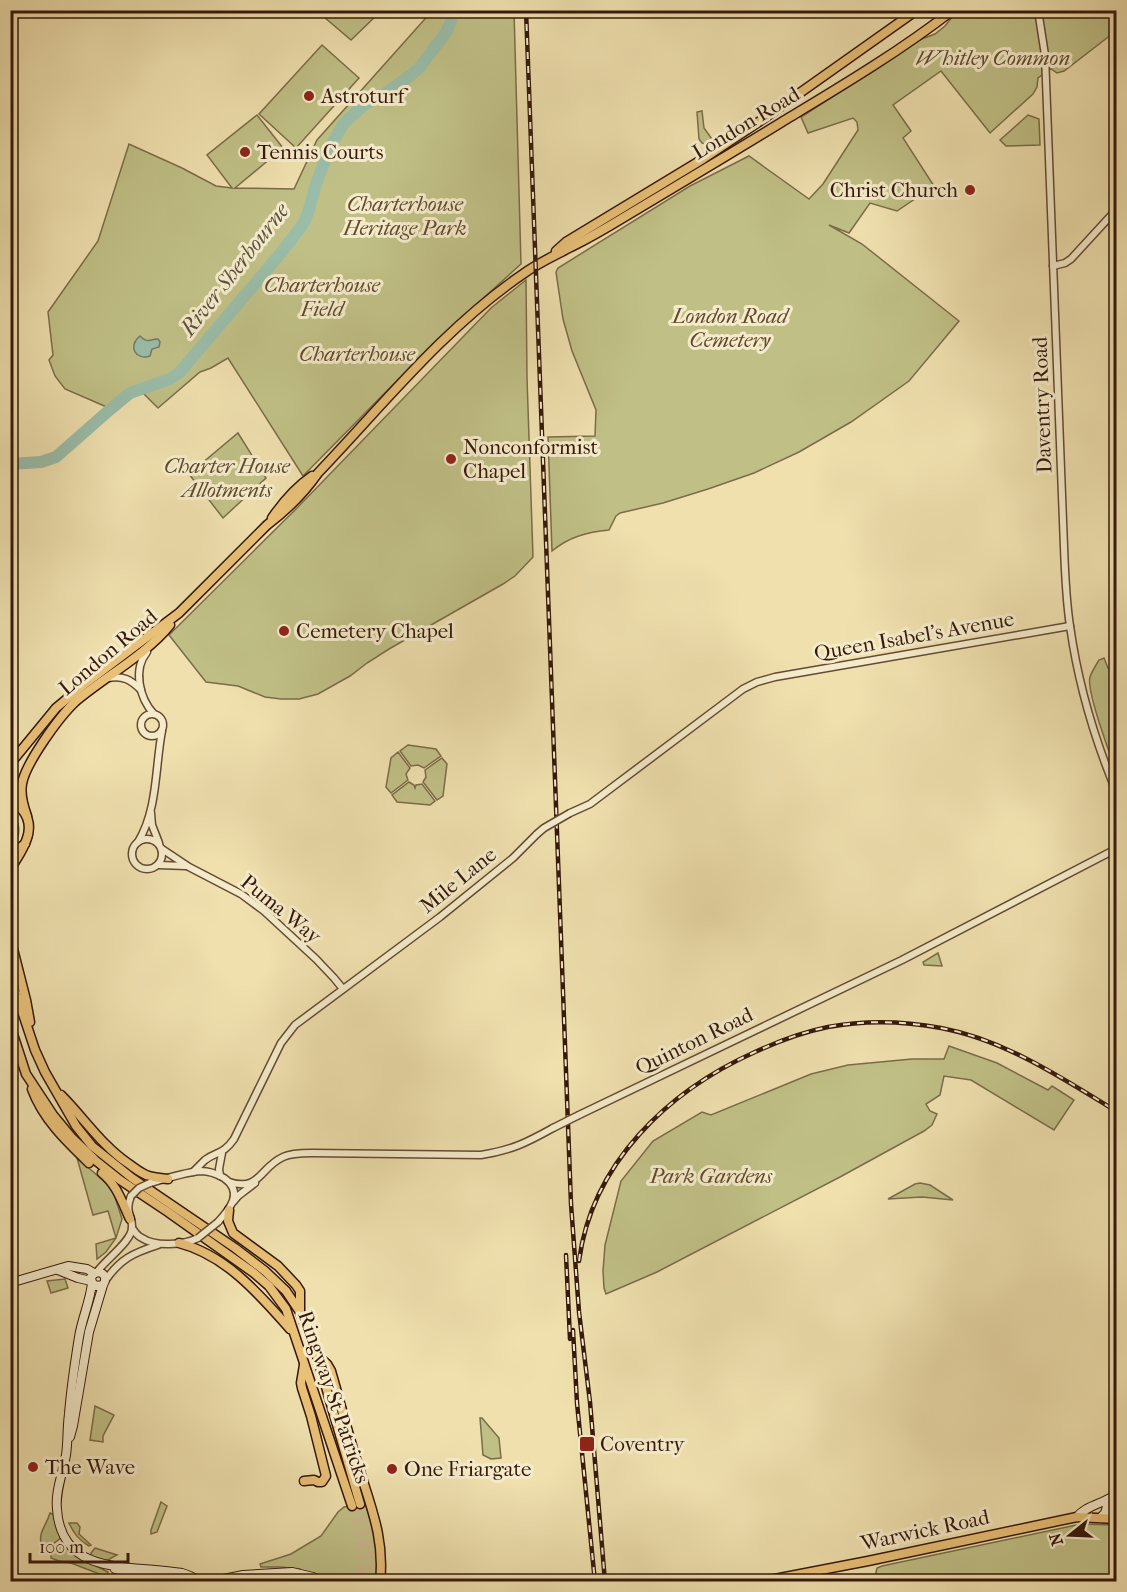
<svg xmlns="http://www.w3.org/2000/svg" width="1127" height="1592" font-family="'IM FELL French Canon',serif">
<rect width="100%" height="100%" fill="#efe0ae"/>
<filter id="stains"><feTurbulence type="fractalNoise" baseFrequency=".00333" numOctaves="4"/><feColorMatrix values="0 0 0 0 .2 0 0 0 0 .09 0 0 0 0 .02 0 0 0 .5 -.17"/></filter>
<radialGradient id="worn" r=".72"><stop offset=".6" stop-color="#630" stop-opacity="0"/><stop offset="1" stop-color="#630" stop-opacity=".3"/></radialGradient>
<!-- green -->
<g fill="#c0c086" stroke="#7a6c48" stroke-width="1.5">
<polygon points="317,11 381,11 351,40"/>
<polygon points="432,11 514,11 521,264 435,342 303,476 228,358 211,368 200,372 158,408 140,390 116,411 65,389 55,376 49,360 53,355 48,312 98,241 129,144 182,168 216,186 232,188 207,155 257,115 283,148 235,188 294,189 317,140"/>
<path d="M960,11h156v20l-52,40 -7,2 -6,-4 -13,9 -1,9 -4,7 -43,39 -49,-62 -48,34 18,26 -8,7 31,48 -37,25 -27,-8 -21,30 -20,-8 33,19 97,77 -50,60 -58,41 -52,30 -45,21 -46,16 -45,14 -43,10 -4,3 -7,14c-22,2 -40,7 -57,21l-4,-114 47,-1 1,-26 -24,-59 -9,-32 -7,-47 2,-4 132,-82 59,-30 60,43 14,-15 35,-54 -1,-8 -4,-4 -45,15 -7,-16 84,-54 34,-23 16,-6 10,-8 9,-11z"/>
<polygon points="322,45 359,78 296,148 259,114"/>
<polygon points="702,111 704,128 714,142 707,145 702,143 699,139 697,112"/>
<polygon points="1028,115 1039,119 1040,145 1006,146 1000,140"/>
<polygon points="526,280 527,378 533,557 515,576 503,584 389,649 367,663 350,676 318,694 299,699 281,699 265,697 238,686 206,682 169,635 296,509 491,308"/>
<polygon points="238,433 266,478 223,518 189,474"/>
<path d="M1104,658l4,10 8,-3v105c-6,-15 -30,-80 -26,-93 2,-6 6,-12 9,-17z"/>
<polygon points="408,745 436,749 441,756 424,768 418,765 411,766 400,751"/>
<polygon points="398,752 410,768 406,774 408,780 391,793 386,787 391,758"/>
<polygon points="442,758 447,764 443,796 437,800 423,782 426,777 425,770"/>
<polygon points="409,782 414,785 415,788 416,785 422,784 435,801 430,805 397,802 392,795"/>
<path d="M10,810c10,11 13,26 1,37z"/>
<polygon points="938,953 942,966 924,965 923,962"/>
<polygon points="949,1046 997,1063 1048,1090 1052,1086 1074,1100 1054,1130 971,1080 944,1076 940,1095 926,1104 930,1111 937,1114 932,1125 924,1131 840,1177 657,1272 606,1294 604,1288 603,1271 605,1245 621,1181 653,1141 702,1112 711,1115 811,1074 848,1065 912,1059 944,1059"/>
<polygon points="77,1158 112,1188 122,1219 116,1238 106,1252 97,1259 96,1244 116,1238 108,1211 93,1215"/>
<polygon points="920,1183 930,1185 953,1200 922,1197 888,1199 915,1184"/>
<polygon points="65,1279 68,1288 51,1293 47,1281"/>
<polygon points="95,1406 114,1415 103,1436 103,1442 90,1440"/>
<polygon points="480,1418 482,1418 499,1438 501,1458 491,1459 483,1455"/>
<polygon points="161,1502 167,1506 157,1532 151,1534 151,1530"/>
<polygon points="365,1503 374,1531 377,1556 376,1581 235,1582 278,1576 296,1578 300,1569 280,1567 261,1567 260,1564 291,1554 321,1536 338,1512 344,1507"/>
<path d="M50,1513l5,2 7,22 -14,11h-6c-5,-16 4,-21 8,-35z"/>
<path d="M69,1523h8l3,4 -1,7 12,11 -2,1c-10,-6 -15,-12 -20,-23z"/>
<polygon points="1081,1524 1116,1525 1116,1574 1092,1582 874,1581 877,1568 882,1566"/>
<polygon points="65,1542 94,1565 108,1572 107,1577 71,1563 59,1561 51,1558 51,1553"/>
<polygon points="95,1548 117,1555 106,1561 92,1556 91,1553"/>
</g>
<!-- water -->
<path fill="#9abda9" stroke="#727b6a" stroke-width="1.5" d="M140,336c8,8 9,3 18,3l2,3 -1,5 -7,2 -2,7c-14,5 -23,-10 -10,-20z"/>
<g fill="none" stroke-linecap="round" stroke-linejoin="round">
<!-- river -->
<polyline stroke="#9abda9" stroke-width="12" points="10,464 41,462 56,457 114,406 130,393 170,379 179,373 281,253 303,224 308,213 316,184 330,147 344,123 364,105 383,95 410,76 420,67 447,31 455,10"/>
<!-- trunk-tunnel -->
<g stroke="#cab88d" stroke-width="8" stroke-dasharray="8 4" stroke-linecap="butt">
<path d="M360,1504c7,26 12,50 9,78"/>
<polyline points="352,1506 360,1542 361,1582"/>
</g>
<defs>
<g id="tertiary">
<path d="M1038,10l7,45 19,492c1,27 2,53 6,79 8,57 24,112 46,165"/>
<polyline points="1053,266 1065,263 1071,259 1116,210"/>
<path d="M147,652c-14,17 -8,46 7,62"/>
<path d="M108,678c15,-3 23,2 33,12"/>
<circle cx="152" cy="725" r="11"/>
<polyline points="151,813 152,825 159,843"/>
<polyline points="570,813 590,804 743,689 757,682 775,677 1070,626"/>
<circle cx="147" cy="854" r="15"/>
<path d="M138,842c20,-33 17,-75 24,-111"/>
<polyline points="162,849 189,867 241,894 264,911 316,959 334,978 343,989"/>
<polyline points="159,865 186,866"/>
<polyline points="579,1115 902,960 1116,849"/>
<path d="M193,1172c4,-4 8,-8 12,-12 12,-9 18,-5 29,-21l47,-96 14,-18 145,-108 73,-59 24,-24"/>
<polyline points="220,1176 219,1169 222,1153"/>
<path d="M229,1182c31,10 30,-14 54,-25 8,-4 20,-4 29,-4l169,2c31,-5 45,-12 72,-27"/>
<path d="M150,1183c16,-4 35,-11 51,-12 9,0 16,3 23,7 20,14 6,31 -6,44"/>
<polyline points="233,1202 238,1196 255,1183"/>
<path d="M132,1228c3,4 5,8 10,10 13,9 42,7 56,0"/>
<path d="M97,1272c7,-11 35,-31 35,-44 1,-13 -8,-15 -1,-32"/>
<path d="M105,1281c15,-22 28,-28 53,-36"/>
</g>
<g id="secondary">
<polyline points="58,1270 78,1278 91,1281"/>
<polyline points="10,1283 68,1266 87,1269 94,1273"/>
<path d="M92,1283c-2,19 -10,35 -13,54 -4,25 -8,51 -10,77 -2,14 -1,28 -3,41 -3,18 -11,36 -9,54 1,19 9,37 26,47 25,15 69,11 99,17 8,2 13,6 20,9"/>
<path d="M70,1437l3,-11 16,-94 14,-47c7,-10 -5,-18 -12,-8l1,6 4,3 7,-1"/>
<path d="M1077,1517c9,-12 27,-13 39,-23"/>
<polyline points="1100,1518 1105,1513 1109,1499"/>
<path d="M115,1569c24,8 54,4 75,13"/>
<polyline points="209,1582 243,1575 292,1572 313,1577 325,1582"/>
</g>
<polyline id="primary" points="758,1582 868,1561 1077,1517 1116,1519"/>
<g id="trunk">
<polyline points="556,251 566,242 703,159 763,119 917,10"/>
<path d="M272,518c11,-16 24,-31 40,-42"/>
<path d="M10,764l46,-56 30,-25 93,-70 88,-88c20,-15 37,-32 51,-52 65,-68 126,-145 205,-199 15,-11 31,-18 48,-27 18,-9 37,-20 55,-31 52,-31 104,-62 156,-94 58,-35 117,-70 171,-112"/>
<path d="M10,800c33,19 16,46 0,69"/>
<path d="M27,816c-4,-11 -7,-21 -5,-32 3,-20 37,-67 53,-82 28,-24 72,-48 95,-77"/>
<polyline points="10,854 25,844"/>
<polyline points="10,937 26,1000 30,1022"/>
<polyline points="10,975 35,1050 45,1072 76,1126 92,1146 132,1178 235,1248 265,1271 286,1291 300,1312 317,1356 360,1504"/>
<polyline points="10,1025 26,1074 53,1115 72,1138 95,1160 120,1180 168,1212 254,1273 269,1286 286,1309 352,1506"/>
<path d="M32,1089c11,30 34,52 57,74"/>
<path d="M61,1095c23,23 41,51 68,69 7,5 13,10 20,12 6,2 13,2 19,3"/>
<path d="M102,1173c15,12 20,29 28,46"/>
<polyline points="229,1210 228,1221 233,1233 278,1266 296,1285 300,1291 300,1312"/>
<path d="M179,1243c47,12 81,52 111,86"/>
<path d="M318,1356l9,8 4,7c9,31 17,63 27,94 12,40 27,73 22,117"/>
<polyline points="304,1481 314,1480 318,1482 322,1482 326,1476 311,1416 302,1388 301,1383 304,1365"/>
</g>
</defs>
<!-- tertiary casing -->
<use href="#tertiary" stroke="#644a34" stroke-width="9"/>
<!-- secondary casing -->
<use href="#secondary" stroke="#35180b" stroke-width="10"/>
<!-- primary casing -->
<use href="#primary" stroke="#35180b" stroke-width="11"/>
<!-- trunk casing -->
<use href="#trunk" stroke="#35180b" stroke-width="11"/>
<!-- tertiary -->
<use href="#tertiary" stroke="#f5ebca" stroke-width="6"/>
<!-- secondary -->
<use href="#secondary" stroke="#f5ebca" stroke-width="8"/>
<!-- primary -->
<use href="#primary" stroke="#e8c077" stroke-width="8"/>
<!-- trunk -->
<use href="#trunk" stroke="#e8c077" stroke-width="8"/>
<defs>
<g id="rail">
<polyline points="526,10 571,1204 579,1312 590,1402 605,1582"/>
<polyline points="566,1255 570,1339"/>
<path d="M579,1261c13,-98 89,-170 176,-209 24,-11 48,-20 73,-25 37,-7 76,-6 113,1 64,12 121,50 175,83"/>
<polyline points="573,1330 577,1403 595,1582"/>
</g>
</defs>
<!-- rail casing -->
<use href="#rail" stroke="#35180b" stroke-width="4.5"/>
<!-- rail -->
<use href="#rail" stroke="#f5ebca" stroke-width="2" stroke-dasharray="7" stroke-linecap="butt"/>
<defs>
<g id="tertiary-bridge">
<polyline points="537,834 544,828 570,813"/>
<polyline points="553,1128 579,1115"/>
<polyline points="131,1196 139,1188 150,1183"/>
<polyline points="198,1238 218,1222"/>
</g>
</defs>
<!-- tertiary-bridge casing -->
<use href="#tertiary-bridge" stroke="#644a34" stroke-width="9" stroke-linecap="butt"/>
<!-- tertiary-bridge -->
<use href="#tertiary-bridge" stroke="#f5ebca" stroke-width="6"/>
</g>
<!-- markers -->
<g fill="#8f2418" stroke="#f5ebca" stroke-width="2">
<circle cx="309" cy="96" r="6"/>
<circle cx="245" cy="152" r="6"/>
<circle cx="970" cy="190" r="6"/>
<circle cx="451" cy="459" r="6"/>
<circle cx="284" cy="631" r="6"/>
<rect x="579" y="1436" width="16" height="16" rx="3"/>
<circle cx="33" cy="1467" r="6"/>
<circle cx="392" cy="1469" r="6"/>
</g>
<g text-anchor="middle" stroke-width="6" stroke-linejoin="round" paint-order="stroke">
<!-- park labels -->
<g font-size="21" font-style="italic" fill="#5f4a30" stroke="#f5ebca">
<text x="993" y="65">Whitley Common</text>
<text x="405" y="211">Charterhouse<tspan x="405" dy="24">Heritage Park</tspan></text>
<text x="322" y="292">Charterhouse<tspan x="322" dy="24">Field</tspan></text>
<text x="730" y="323">London Road<tspan x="730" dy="24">Cemetery</tspan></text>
<text x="357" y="361">Charterhouse</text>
<text x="227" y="473">Charter House<tspan x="227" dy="24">Allotments</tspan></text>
<text x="711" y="1183">Park Gardens</text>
</g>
<!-- poi labels -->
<g font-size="21" fill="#35180b" stroke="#f5ebca" text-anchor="start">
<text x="321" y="103">Astroturf</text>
<text x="257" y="159">Tennis Courts</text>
<text x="958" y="197" text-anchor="end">Christ Church</text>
<text x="463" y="454">Nonconformist<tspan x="463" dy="24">Chapel</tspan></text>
<text x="296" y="638">Cemetery Chapel</text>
<text x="600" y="1451">Coventry</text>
<text x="45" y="1474">The Wave</text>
<text x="404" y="1476">One Friargate</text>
</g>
<!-- street labels -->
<g font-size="21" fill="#35180b" stroke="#f5ebca">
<text transform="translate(746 123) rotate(-31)" y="7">London Road</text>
<text transform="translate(1042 405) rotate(-92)" y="7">Daventry Road</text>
<text transform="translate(914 636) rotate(-10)" y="7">Queen Isabel's Avenue</text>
<text transform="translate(108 652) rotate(-40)" y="7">London Road</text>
<text transform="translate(458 880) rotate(-39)" y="7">Mile Lane</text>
<text transform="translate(281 909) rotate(39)" y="7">Puma Way</text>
<text transform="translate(694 1041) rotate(-26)" y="7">Quinton Road</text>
<text transform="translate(334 1397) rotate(71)" y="7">Ringway St Patricks</text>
<text transform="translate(925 1530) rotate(-12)" y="7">Warwick Road</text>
</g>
<!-- water labels -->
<g font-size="22" font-style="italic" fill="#585242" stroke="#f5ebca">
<text transform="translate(234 269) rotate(-52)" y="8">River Sherbourne</text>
</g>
</g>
<!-- margin -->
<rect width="1127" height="1592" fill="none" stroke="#efe0ae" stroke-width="36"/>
<rect x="12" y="12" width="1103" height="1568" fill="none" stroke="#35180b" stroke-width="3"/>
<rect x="18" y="18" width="1091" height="1556" fill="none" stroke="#35180b" stroke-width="1.5"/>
<!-- north arrow -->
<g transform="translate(1070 1535) rotate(252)" stroke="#f5ebca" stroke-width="4.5" paint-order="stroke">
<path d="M0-4.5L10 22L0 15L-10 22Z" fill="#35180b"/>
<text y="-9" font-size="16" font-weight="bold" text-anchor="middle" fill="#35180b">N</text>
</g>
<!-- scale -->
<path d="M30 1553v9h98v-9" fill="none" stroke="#35180b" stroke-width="3"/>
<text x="39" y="1553" font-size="18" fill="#35180b" stroke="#f5ebca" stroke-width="4.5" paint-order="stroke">100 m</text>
<rect width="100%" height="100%" filter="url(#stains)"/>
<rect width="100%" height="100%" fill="url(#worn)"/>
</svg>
